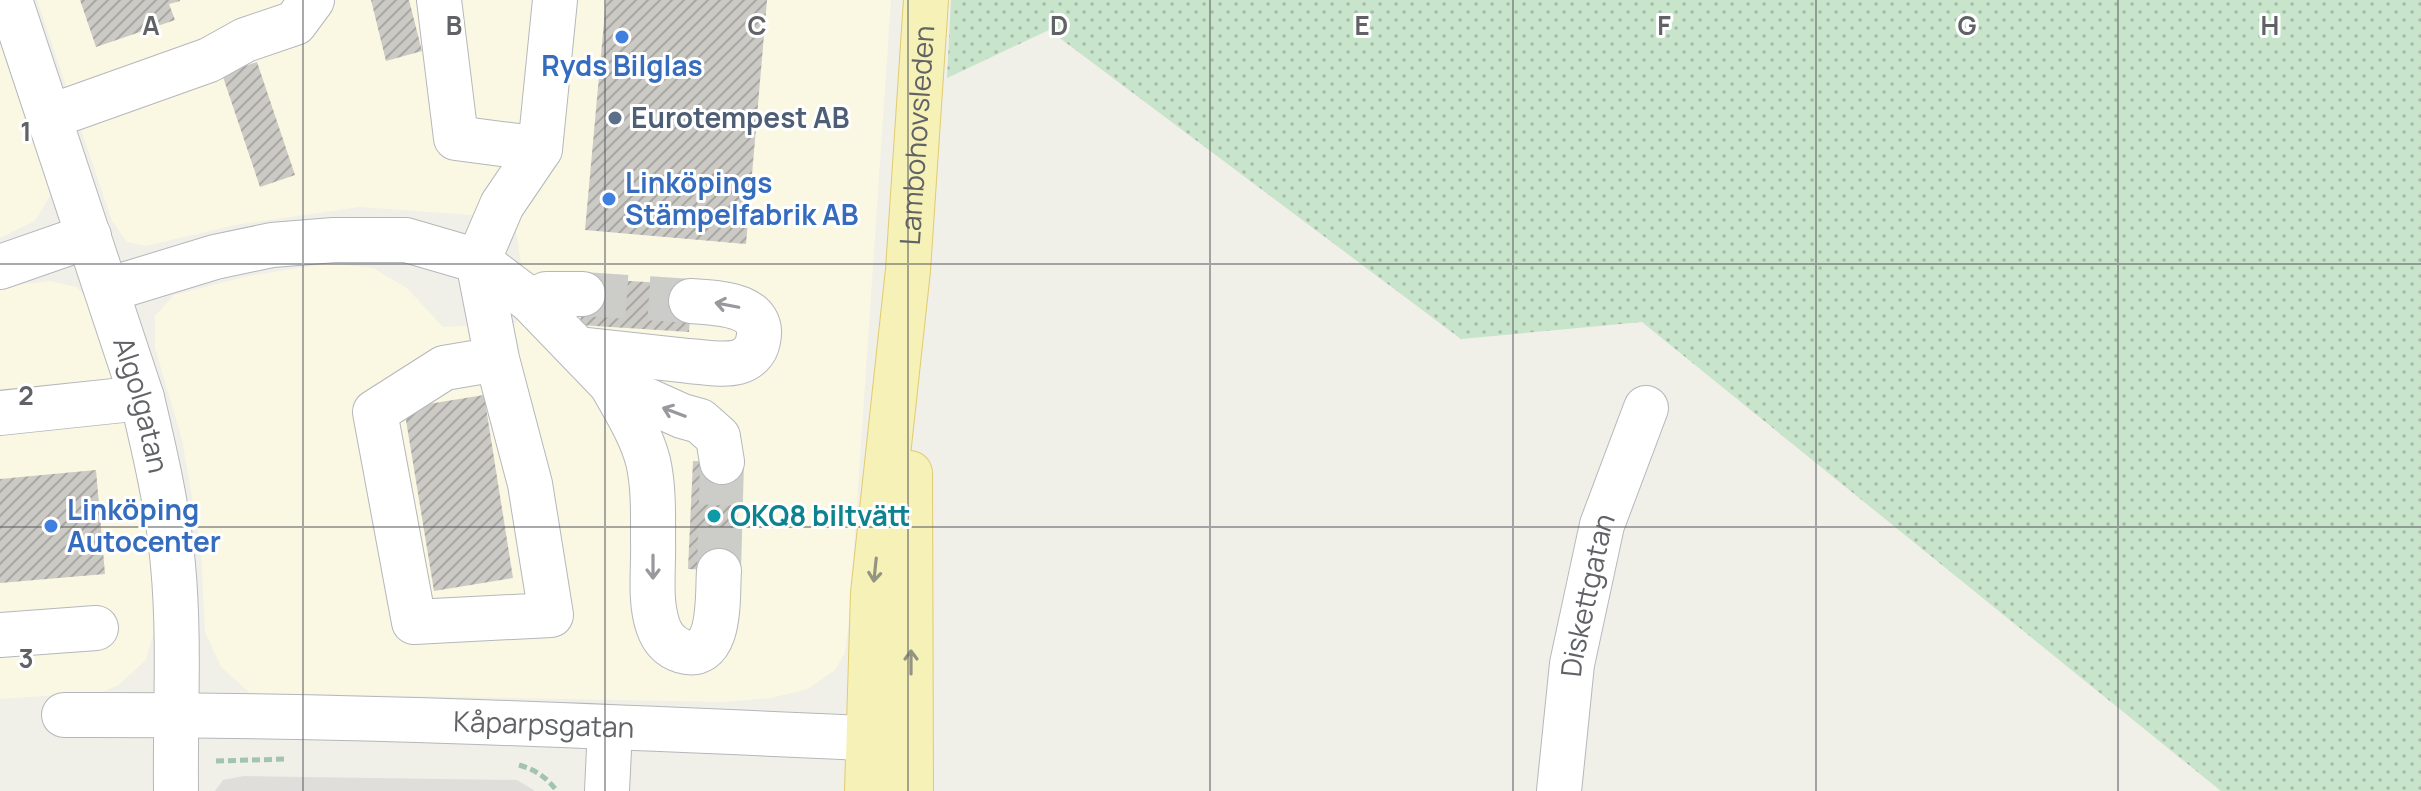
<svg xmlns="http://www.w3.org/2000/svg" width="2421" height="791" font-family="Manrope,sans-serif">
<defs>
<pattern id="grass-dots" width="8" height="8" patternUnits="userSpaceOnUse" patternTransform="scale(2)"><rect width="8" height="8" fill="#c8e4cb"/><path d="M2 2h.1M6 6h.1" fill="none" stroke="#a6bca9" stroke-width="1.8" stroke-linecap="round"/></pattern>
<pattern id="building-hatch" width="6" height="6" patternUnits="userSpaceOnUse" patternTransform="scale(2)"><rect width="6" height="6" fill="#cbcac4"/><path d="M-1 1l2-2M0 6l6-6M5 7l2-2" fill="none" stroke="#a8a7a3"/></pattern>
</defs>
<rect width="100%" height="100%" fill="#f0efe8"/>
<!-- commercial -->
<g fill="#faf7e3">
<polygon points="37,0 891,0 849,622 845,653 835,670 808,689 771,698 723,702 250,693 221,667 205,632 201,549 182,440 155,348 155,316 174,295 248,276 331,263 373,268 407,288 443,327 516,323 524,284 514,218 360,207 235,225 146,246 127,242 112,221"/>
<polygon points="0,34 45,163 50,196 35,221 0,238"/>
<polygon points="50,281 77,287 88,300 110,352 139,462 156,570 155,628 146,660 119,685 103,692 0,699 0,290 15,285"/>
</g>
<!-- industrial -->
<polygon fill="#dfdeda" points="244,776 517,780 535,791 215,791 223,780"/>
<!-- grass -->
<polygon fill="url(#grass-dots)" points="951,0 2421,0 2421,791 2221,791 1642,322 1461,339 1049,30 947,78"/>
<!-- building -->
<g fill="url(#building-hatch)">
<polygon points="80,0 180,0 180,1 169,4 175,20 96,47"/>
<polygon points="371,0 409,0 422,51 386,61"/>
<polygon points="606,0 767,0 746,244 585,230"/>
<polygon points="257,62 295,175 260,187 222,74"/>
<polygon points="584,278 692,285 689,332 580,325"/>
<polygon points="484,395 513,578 434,591 404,408"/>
<polygon points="693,461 741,463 735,571 688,569"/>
<polygon points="96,470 105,574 0,583 0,479"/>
</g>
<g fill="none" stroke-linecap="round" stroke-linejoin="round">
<!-- minor-tunnel -->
<g stroke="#ccccc8" stroke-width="44" stroke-dasharray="44 22" stroke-linecap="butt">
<polyline points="583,294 691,301"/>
<polyline points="719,571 722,462"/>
</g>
<defs>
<g id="minor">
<path id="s1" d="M10,0l132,398c13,55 26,110 31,167 7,75 2,151 3,226"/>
<polyline points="439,0 456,138 540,149"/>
<polyline points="49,117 209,60 245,40 295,23 312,0"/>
<polyline points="0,267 89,236"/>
<polyline points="107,290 215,257 272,245 334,240 406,240 478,261 531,301 611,384"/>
<polyline points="531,301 546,294 583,294"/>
<path d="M579,349c36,4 73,8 110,12 15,1 34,5 49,1 10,-3 18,-10 20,-21 9,-38 -42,-38 -67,-40"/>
<polyline points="497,359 444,368 375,412 414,622 551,615 530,484 497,359 478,261 502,205 540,149 555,0"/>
<polyline points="0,413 142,398"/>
<path d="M719,571c-2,24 4,92 -37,80 -12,-4 -20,-13 -24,-25 -9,-26 -4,-58 -5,-85 0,-26 1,-54 -5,-80 -7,-27 -23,-52 -37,-77l71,32 18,5 18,16 4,25"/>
<polyline points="0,635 96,628"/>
<path id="s2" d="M64,715c281,-1 561,12 841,25"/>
<polyline points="607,791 610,728"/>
<path id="s3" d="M1559,791l13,-127 30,-139 44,-117"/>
</g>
<g id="major">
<polyline points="910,473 911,791"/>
<path id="s4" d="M867,791l6,-198 35,-323 18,-270"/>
</g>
</defs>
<!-- minor casing -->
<use href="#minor" stroke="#b5b7bb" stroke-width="46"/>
<!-- major casing -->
<use href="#major" stroke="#e1cb70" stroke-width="46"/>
<!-- path -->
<g stroke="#a2c4ae" stroke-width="5" stroke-dasharray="8 4" stroke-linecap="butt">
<polyline points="216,761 286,759"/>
<path d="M519,765c17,5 27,12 38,26"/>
</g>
<!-- minor -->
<use href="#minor" stroke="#fff" stroke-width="44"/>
<!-- major -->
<use href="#major" stroke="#f6f1b7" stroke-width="44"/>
</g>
<!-- one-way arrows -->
<defs><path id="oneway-shaft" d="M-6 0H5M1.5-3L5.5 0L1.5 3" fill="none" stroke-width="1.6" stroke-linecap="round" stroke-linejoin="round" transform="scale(2)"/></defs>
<g stroke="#98999c">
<use href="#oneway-shaft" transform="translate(727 305) rotate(-169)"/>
<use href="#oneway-shaft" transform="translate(674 412) rotate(-159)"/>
<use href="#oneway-shaft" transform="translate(653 567) rotate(90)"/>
</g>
<g stroke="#949482">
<use href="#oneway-shaft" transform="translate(875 570) rotate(96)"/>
<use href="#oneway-shaft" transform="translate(911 662) rotate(-90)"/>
</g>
<!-- grid -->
<path fill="none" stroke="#606266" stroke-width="2" stroke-opacity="0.55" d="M303,0v791M605,0v791M908,0v791M1210,0v791M1513,0v791M1816,0v791M2118,0v791M0,264h2421M0,527h2421"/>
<!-- markers -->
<g fill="#3f7fe0" stroke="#fff" stroke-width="3">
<circle cx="622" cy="37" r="8"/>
<circle cx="609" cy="199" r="8"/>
<circle cx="51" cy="526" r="8"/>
</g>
<circle fill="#5c6f8a" stroke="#fff" stroke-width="3" cx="615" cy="118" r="8"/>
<circle fill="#0f9aa8" stroke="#fff" stroke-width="3" cx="714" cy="516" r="8"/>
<g text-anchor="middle" stroke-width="6" stroke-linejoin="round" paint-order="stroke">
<!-- shop labels -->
<g font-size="28" font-weight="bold" fill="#366cbe" stroke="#fff" text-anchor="start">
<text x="622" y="76" text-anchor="middle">Ryds Bilglas</text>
<text x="625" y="193">Linköpings<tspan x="625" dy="32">Stämpelfabrik AB</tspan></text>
<text x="67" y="520">Linköping<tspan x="67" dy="32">Autocenter</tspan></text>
</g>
<!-- service labels -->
<g font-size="28" font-weight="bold" fill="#4e5e75" stroke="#fff" text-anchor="start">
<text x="631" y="128">Eurotempest AB</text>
</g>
<!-- street labels -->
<g font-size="28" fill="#606266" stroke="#fff">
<text dy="10" stroke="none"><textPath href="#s4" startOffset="658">Lambohovsleden</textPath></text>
<text dy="10" stroke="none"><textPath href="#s1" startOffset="426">Algolgatan</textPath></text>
<text dy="10" stroke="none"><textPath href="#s3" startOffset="198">Diskettgatan</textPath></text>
<text dy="10" stroke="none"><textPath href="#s2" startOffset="480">Kåparpsgatan</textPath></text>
</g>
<!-- culture labels -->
<g font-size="28" font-weight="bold" fill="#0d838f" stroke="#fff" text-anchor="start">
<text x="730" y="526">OKQ8 biltvätt</text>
</g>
</g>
<g font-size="26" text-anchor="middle" font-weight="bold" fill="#606266" stroke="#fff" stroke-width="6" stroke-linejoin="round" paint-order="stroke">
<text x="151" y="35">A</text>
<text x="454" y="35">B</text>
<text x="757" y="35">C</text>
<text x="1059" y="35">D</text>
<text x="1362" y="35">E</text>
<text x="1664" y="35">F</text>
<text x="1967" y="35">G</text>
<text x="2270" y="35">H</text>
<text x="26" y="141">1</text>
<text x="26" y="405">2</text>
<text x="26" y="668">3</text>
</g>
</svg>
